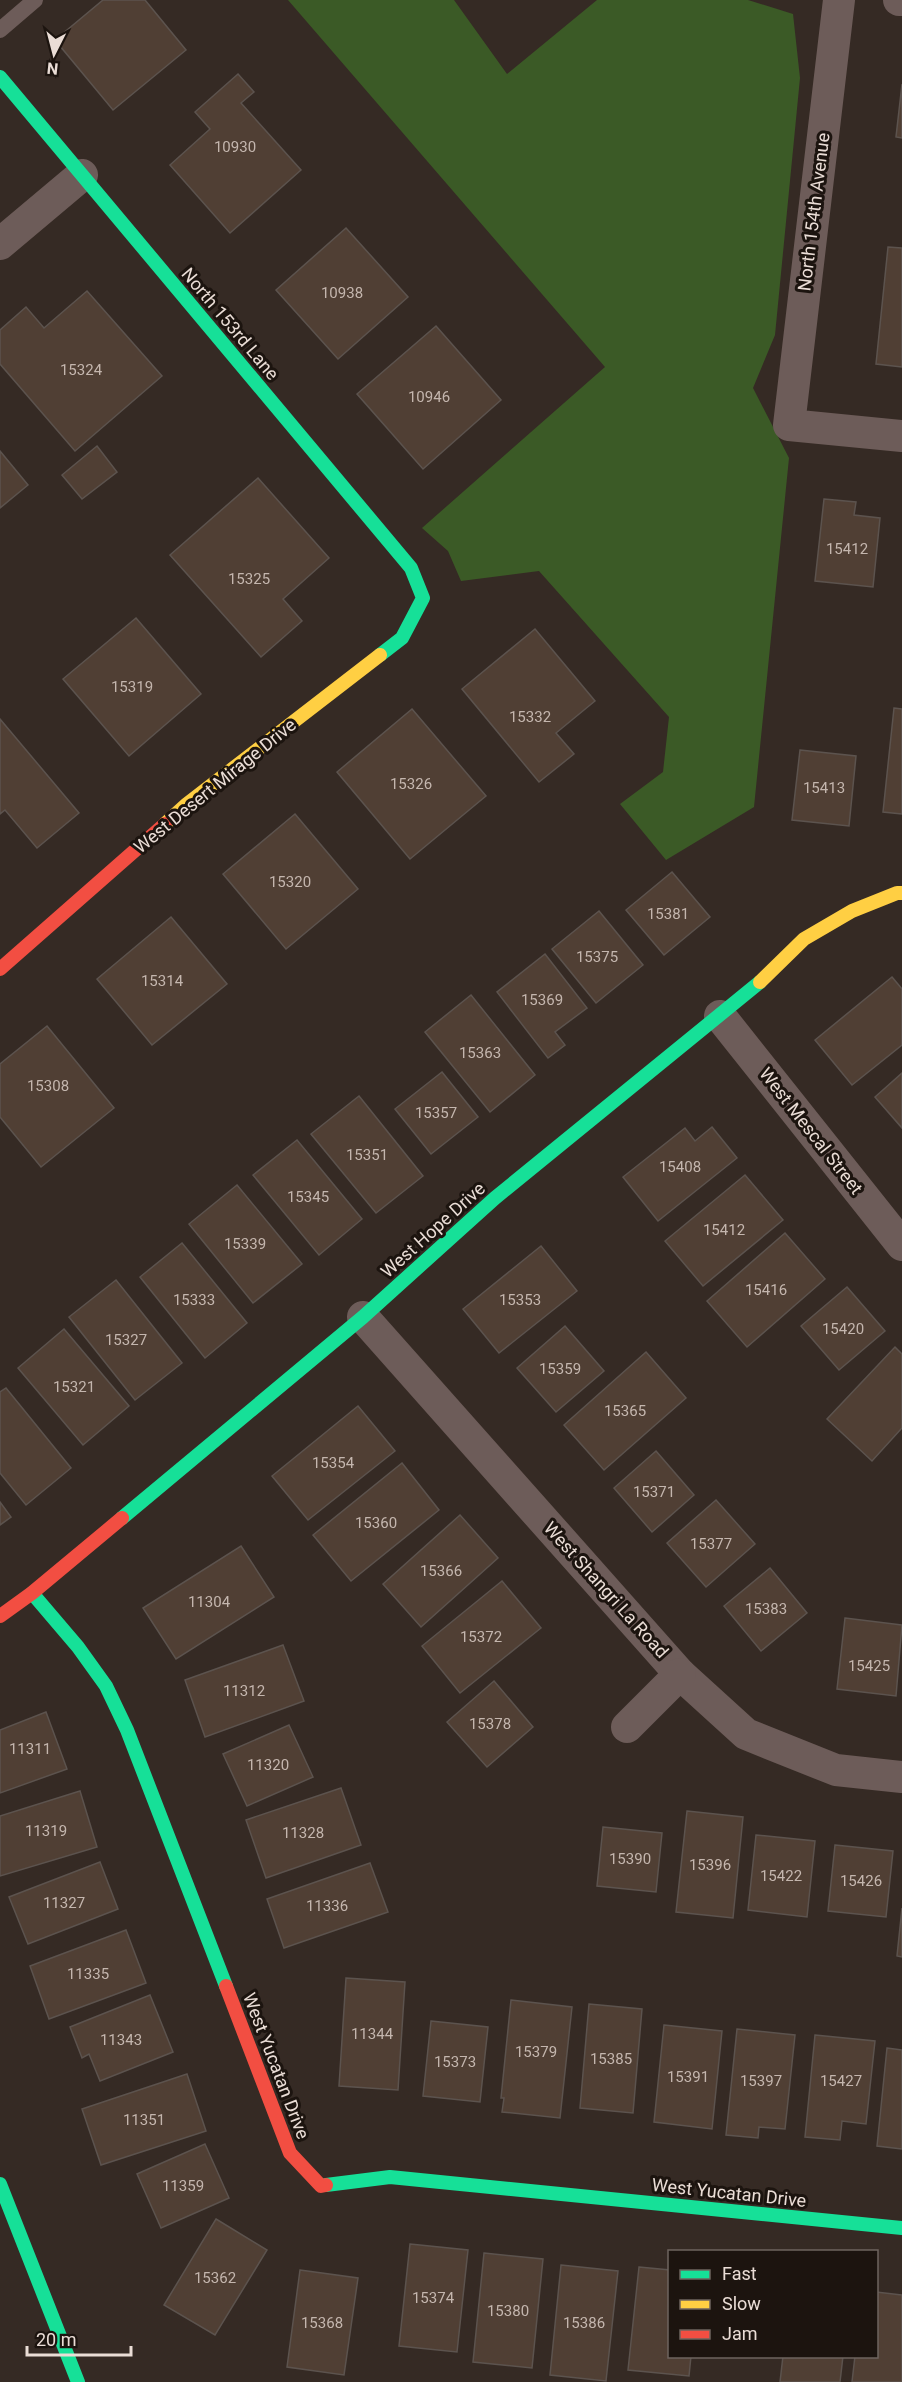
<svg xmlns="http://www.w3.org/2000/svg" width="902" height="2382" font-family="Roboto,sans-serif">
<rect width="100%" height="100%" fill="#352a24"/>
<!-- green -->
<polygon fill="#3b5a26" points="288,0 454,0 507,74 597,0 748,0 793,14 800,78 775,335 753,388 789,458 754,807 666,860 620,804 663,772 669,717 539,571 461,581 448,551 422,528 605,367"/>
<!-- building -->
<g fill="#503f34" stroke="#5c534e" stroke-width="1.5">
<polygon points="103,0 145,0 186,50 113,110 55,40"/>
<polygon points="238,74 254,92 241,103 301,170 230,233 170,165 210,129 195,112"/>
<polygon points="902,84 902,138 896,137"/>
<polygon points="346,228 408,297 338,359 276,290"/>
<polygon points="888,247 902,248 902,367 876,364"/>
<polygon points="87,291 162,376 75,451 0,364 0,330 26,307 44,328"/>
<polygon points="436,326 501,400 423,469 357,394"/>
<polygon points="97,446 117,472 82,499 62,475"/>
<polygon points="0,451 28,485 0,508"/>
<polygon points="258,478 329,558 283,599 302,621 261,657 170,555"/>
<polygon points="824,499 856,502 854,515 880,518 873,587 815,581"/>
<polygon points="136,618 201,694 129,756 63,679"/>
<polygon points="535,629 595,701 556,733 574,754 539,782 462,689"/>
<polygon points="894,708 902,709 902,814 883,812"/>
<polygon points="412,709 486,796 410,859 337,772"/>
<polygon points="0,719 79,813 37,848 5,810 0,814"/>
<polygon points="800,750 856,756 849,826 792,820"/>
<polygon points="295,814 358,889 286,949 223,874"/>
<polygon points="672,872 710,917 664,955 626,910"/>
<polygon points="599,911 643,965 596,1003 552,949"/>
<polygon points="171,917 227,984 152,1045 97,979"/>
<polygon points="545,954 587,1008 555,1032 565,1045 548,1058 497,992"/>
<polygon points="892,977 902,989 902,1045 852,1085 815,1040"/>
<polygon points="471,995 535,1075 490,1112 425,1032"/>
<polygon points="47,1026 114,1108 41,1167 0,1117 0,1064"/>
<polygon points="442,1072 478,1117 431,1154 395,1109"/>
<polygon points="902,1073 902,1128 875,1097"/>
<polygon points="359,1096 423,1176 376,1213 311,1134"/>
<polygon points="712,1127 737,1158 658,1221 623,1177 685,1128 695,1141"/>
<polygon points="297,1140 362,1219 319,1255 253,1175"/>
<polygon points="745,1175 783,1220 703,1286 665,1241"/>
<polygon points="237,1185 302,1264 253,1303 189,1224"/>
<polygon points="785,1233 825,1279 747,1347 707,1301"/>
<polygon points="182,1243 247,1323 205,1358 140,1277"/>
<polygon points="541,1246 577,1291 499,1353 463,1309"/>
<polygon points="116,1280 182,1363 135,1400 69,1317"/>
<polygon points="847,1287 885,1331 839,1370 801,1326"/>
<polygon points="565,1326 604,1371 556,1412 517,1368"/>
<polygon points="64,1329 129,1406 83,1445 18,1368"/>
<polygon points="895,1347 902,1354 902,1428 872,1461 827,1419"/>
<polygon points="646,1352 686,1398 604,1470 564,1425"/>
<polygon points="6,1388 71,1468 26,1505 0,1473 0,1392"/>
<polygon points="358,1406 395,1451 308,1520 272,1476"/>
<polygon points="656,1451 694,1495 652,1532 614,1488"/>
<polygon points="402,1463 439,1510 351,1581 313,1535"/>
<polygon points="716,1500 755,1544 706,1587 667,1543"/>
<polygon points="0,1502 11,1517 0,1525"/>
<polygon points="460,1515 498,1558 421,1627 383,1584"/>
<polygon points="241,1546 274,1597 176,1659 143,1608"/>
<polygon points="770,1568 807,1613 761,1651 724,1606"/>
<polygon points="502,1581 541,1628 460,1693 422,1646"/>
<polygon points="845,1618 902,1625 896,1696 837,1689"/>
<polygon points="283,1645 304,1701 205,1737 185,1680"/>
<polygon points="494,1681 533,1727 487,1767 447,1722"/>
<polygon points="46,1712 67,1769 0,1793 0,1730"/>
<polygon points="289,1725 313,1777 247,1806 223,1754"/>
<polygon points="341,1788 361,1845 266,1878 246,1820"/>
<polygon points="80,1791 97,1847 0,1876 0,1816"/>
<polygon points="687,1811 743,1817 733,1918 676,1912"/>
<polygon points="603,1827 662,1833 656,1892 597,1886"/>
<polygon points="756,1835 815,1841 807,1917 748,1910"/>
<polygon points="835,1845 893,1851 886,1917 828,1911"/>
<polygon points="100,1862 118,1909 28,1944 9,1897"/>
<polygon points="370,1863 388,1912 284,1948 267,1899"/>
<polygon points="902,1908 902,1957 897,1956"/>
<polygon points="126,1930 146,1983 49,2019 30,1966"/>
<polygon points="346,1978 405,1982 398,2090 339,2086"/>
<polygon points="150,1995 173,2052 100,2081 89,2054 82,2058 70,2027"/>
<polygon points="511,2000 572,2007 560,2118 502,2112 504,2098 501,2098"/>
<polygon points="589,2004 642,2009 633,2113 580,2108"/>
<polygon points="431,2021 488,2027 480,2102 423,2096"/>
<polygon points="664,2025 722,2031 712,2129 654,2122"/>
<polygon points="737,2029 795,2035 785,2129 759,2127 758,2138 726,2135"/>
<polygon points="815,2035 875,2041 866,2124 842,2121 840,2140 805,2137"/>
<polygon points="887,2048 902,2050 902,2149 877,2146"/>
<polygon points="187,2074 206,2131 101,2165 82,2109"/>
<polygon points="205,2144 229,2198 161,2228 137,2174"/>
<polygon points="216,2219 267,2250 215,2335 164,2305"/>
<polygon points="410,2244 468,2250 457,2352 399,2346"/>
<polygon points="484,2253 543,2259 532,2368 473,2362"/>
<polygon points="561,2265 618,2271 606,2381 550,2375"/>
<polygon points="639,2267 670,2270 670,2356 691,2356 689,2376 628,2370"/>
<polygon points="300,2270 358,2278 344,2375 287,2367"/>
<polygon points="876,2292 902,2295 902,2382 852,2382 855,2356 876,2356"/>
<polygon points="783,2356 843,2356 840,2382 780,2382"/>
</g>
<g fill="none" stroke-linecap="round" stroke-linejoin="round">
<!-- lane -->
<polyline stroke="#6d5c59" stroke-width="16" points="0,30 35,0"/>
<!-- street -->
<g stroke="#6d5c59" stroke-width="32">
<polyline points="839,0 789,425 902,436"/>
<polyline points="899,0 902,0"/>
<polyline points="0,244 82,175"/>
<polyline points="720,1016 902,1245"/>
<polyline points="363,1317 680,1674 746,1734 836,1770 902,1777"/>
<polyline points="627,1727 680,1674"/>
</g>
<!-- fast -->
<g stroke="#16e098" stroke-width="14">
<polyline points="0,77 411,568 423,598 402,638 380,655"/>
<polyline points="122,1518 363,1317 495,1198 760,982"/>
<polyline points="32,1593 78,1647 106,1686 127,1730 226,1986"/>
<polyline points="0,2184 78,2382"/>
<polyline points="326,2185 390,2177 902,2228"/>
</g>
<!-- slow -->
<g stroke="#ffcf43" stroke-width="14">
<polyline points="165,824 187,804 380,655"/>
<polyline points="760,982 804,939 852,911 897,893 902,893"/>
</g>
<!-- jam -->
<g stroke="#f24e42" stroke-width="14">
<polyline points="0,969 165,824"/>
<polyline points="0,1616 32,1593 122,1518"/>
<polyline points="226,1986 290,2153 321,2186 326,2185"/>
</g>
</g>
<g text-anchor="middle" stroke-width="6" stroke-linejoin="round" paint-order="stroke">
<!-- number labels -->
<g font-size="15" fill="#c4b6ae">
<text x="235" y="152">10930</text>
<text x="342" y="298">10938</text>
<text x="81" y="375">15324</text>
<text x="429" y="402">10946</text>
<text x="847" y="554">15412</text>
<text x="249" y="584">15325</text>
<text x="132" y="692">15319</text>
<text x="530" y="722">15332</text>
<text x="411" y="789">15326</text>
<text x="824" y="793">15413</text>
<text x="290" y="887">15320</text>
<text x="668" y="919">15381</text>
<text x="597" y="962">15375</text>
<text x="162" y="986">15314</text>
<text x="542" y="1005">15369</text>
<text x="480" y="1058">15363</text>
<text x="48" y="1091">15308</text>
<text x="436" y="1118">15357</text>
<text x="367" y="1160">15351</text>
<text x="680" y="1172">15408</text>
<text x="308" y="1202">15345</text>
<text x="724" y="1235">15412</text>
<text x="245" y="1249">15339</text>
<text x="766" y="1295">15416</text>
<text x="194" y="1305">15333</text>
<text x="520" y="1305">15353</text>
<text x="843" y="1334">15420</text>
<text x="126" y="1345">15327</text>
<text x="560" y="1374">15359</text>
<text x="74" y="1392">15321</text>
<text x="625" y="1416">15365</text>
<text x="333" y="1468">15354</text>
<text x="654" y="1497">15371</text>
<text x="376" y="1528">15360</text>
<text x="711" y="1549">15377</text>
<text x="441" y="1576">15366</text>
<text x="209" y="1607">11304</text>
<text x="766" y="1614">15383</text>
<text x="481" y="1642">15372</text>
<text x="869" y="1671">15425</text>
<text x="244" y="1696">11312</text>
<text x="490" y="1729">15378</text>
<text x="30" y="1754">11311</text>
<text x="268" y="1770">11320</text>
<text x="46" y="1836">11319</text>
<text x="303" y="1838">11328</text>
<text x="630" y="1864">15390</text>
<text x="710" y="1870">15396</text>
<text x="781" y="1881">15422</text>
<text x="861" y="1886">15426</text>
<text x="64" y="1908">11327</text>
<text x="327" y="1911">11336</text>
<text x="88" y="1979">11335</text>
<text x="372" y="2039">11344</text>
<text x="121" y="2045">11343</text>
<text x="536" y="2057">15379</text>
<text x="611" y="2064">15385</text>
<text x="455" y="2067">15373</text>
<text x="688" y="2082">15391</text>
<text x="761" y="2086">15397</text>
<text x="841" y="2086">15427</text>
<text x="144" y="2125">11351</text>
<text x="183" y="2191">11359</text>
<text x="215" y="2283">15362</text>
<text x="433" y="2303">15374</text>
<text x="508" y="2316">15380</text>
<text x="322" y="2328">15368</text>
<text x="584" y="2328">15386</text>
</g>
<!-- street labels -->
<g font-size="18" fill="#eaddd6" stroke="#1c140f">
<text transform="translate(814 212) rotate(-83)" y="6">North 154th Avenue</text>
<text transform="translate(230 324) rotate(50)" y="6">North 153rd Lane</text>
<text transform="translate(215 786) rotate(-39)" y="6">West Desert Mirage Drive</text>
<text transform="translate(811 1131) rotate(52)" y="6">West Mescal Street</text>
<text transform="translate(433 1230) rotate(-42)" y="6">West Hope Drive</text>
<text transform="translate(606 1590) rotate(48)" y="6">West Shangri La Road</text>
<text transform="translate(276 2066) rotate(69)" y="6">West Yucatan Drive</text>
<text transform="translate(729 2193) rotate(6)" y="6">West Yucatan Drive</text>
</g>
</g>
<!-- legend -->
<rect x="668" y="2250" width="210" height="108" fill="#1c140f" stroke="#6e645f" stroke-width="1.5"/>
<rect x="680" y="2270" width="30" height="9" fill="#16e098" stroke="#6e645f" stroke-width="1.5"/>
<text x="722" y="2280" font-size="18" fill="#eaddd6">Fast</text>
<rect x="680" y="2300" width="30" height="9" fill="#ffcf43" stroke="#6e645f" stroke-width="1.5"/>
<text x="722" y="2310" font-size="18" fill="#eaddd6">Slow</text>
<rect x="680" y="2330" width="30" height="9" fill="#f24e42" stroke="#6e645f" stroke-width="1.5"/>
<text x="722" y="2340" font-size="18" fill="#eaddd6">Jam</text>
<!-- north arrow -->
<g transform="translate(54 54) rotate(186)" stroke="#1c140f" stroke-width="4.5" paint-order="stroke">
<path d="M0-4.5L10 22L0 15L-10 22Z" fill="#eaddd6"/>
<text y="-9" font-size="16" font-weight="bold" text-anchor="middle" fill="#eaddd6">N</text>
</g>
<!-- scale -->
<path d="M27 2346v9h104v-9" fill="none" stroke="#eaddd6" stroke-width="3"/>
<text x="36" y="2346" font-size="18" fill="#eaddd6" stroke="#1c140f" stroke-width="4.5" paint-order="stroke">20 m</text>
</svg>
